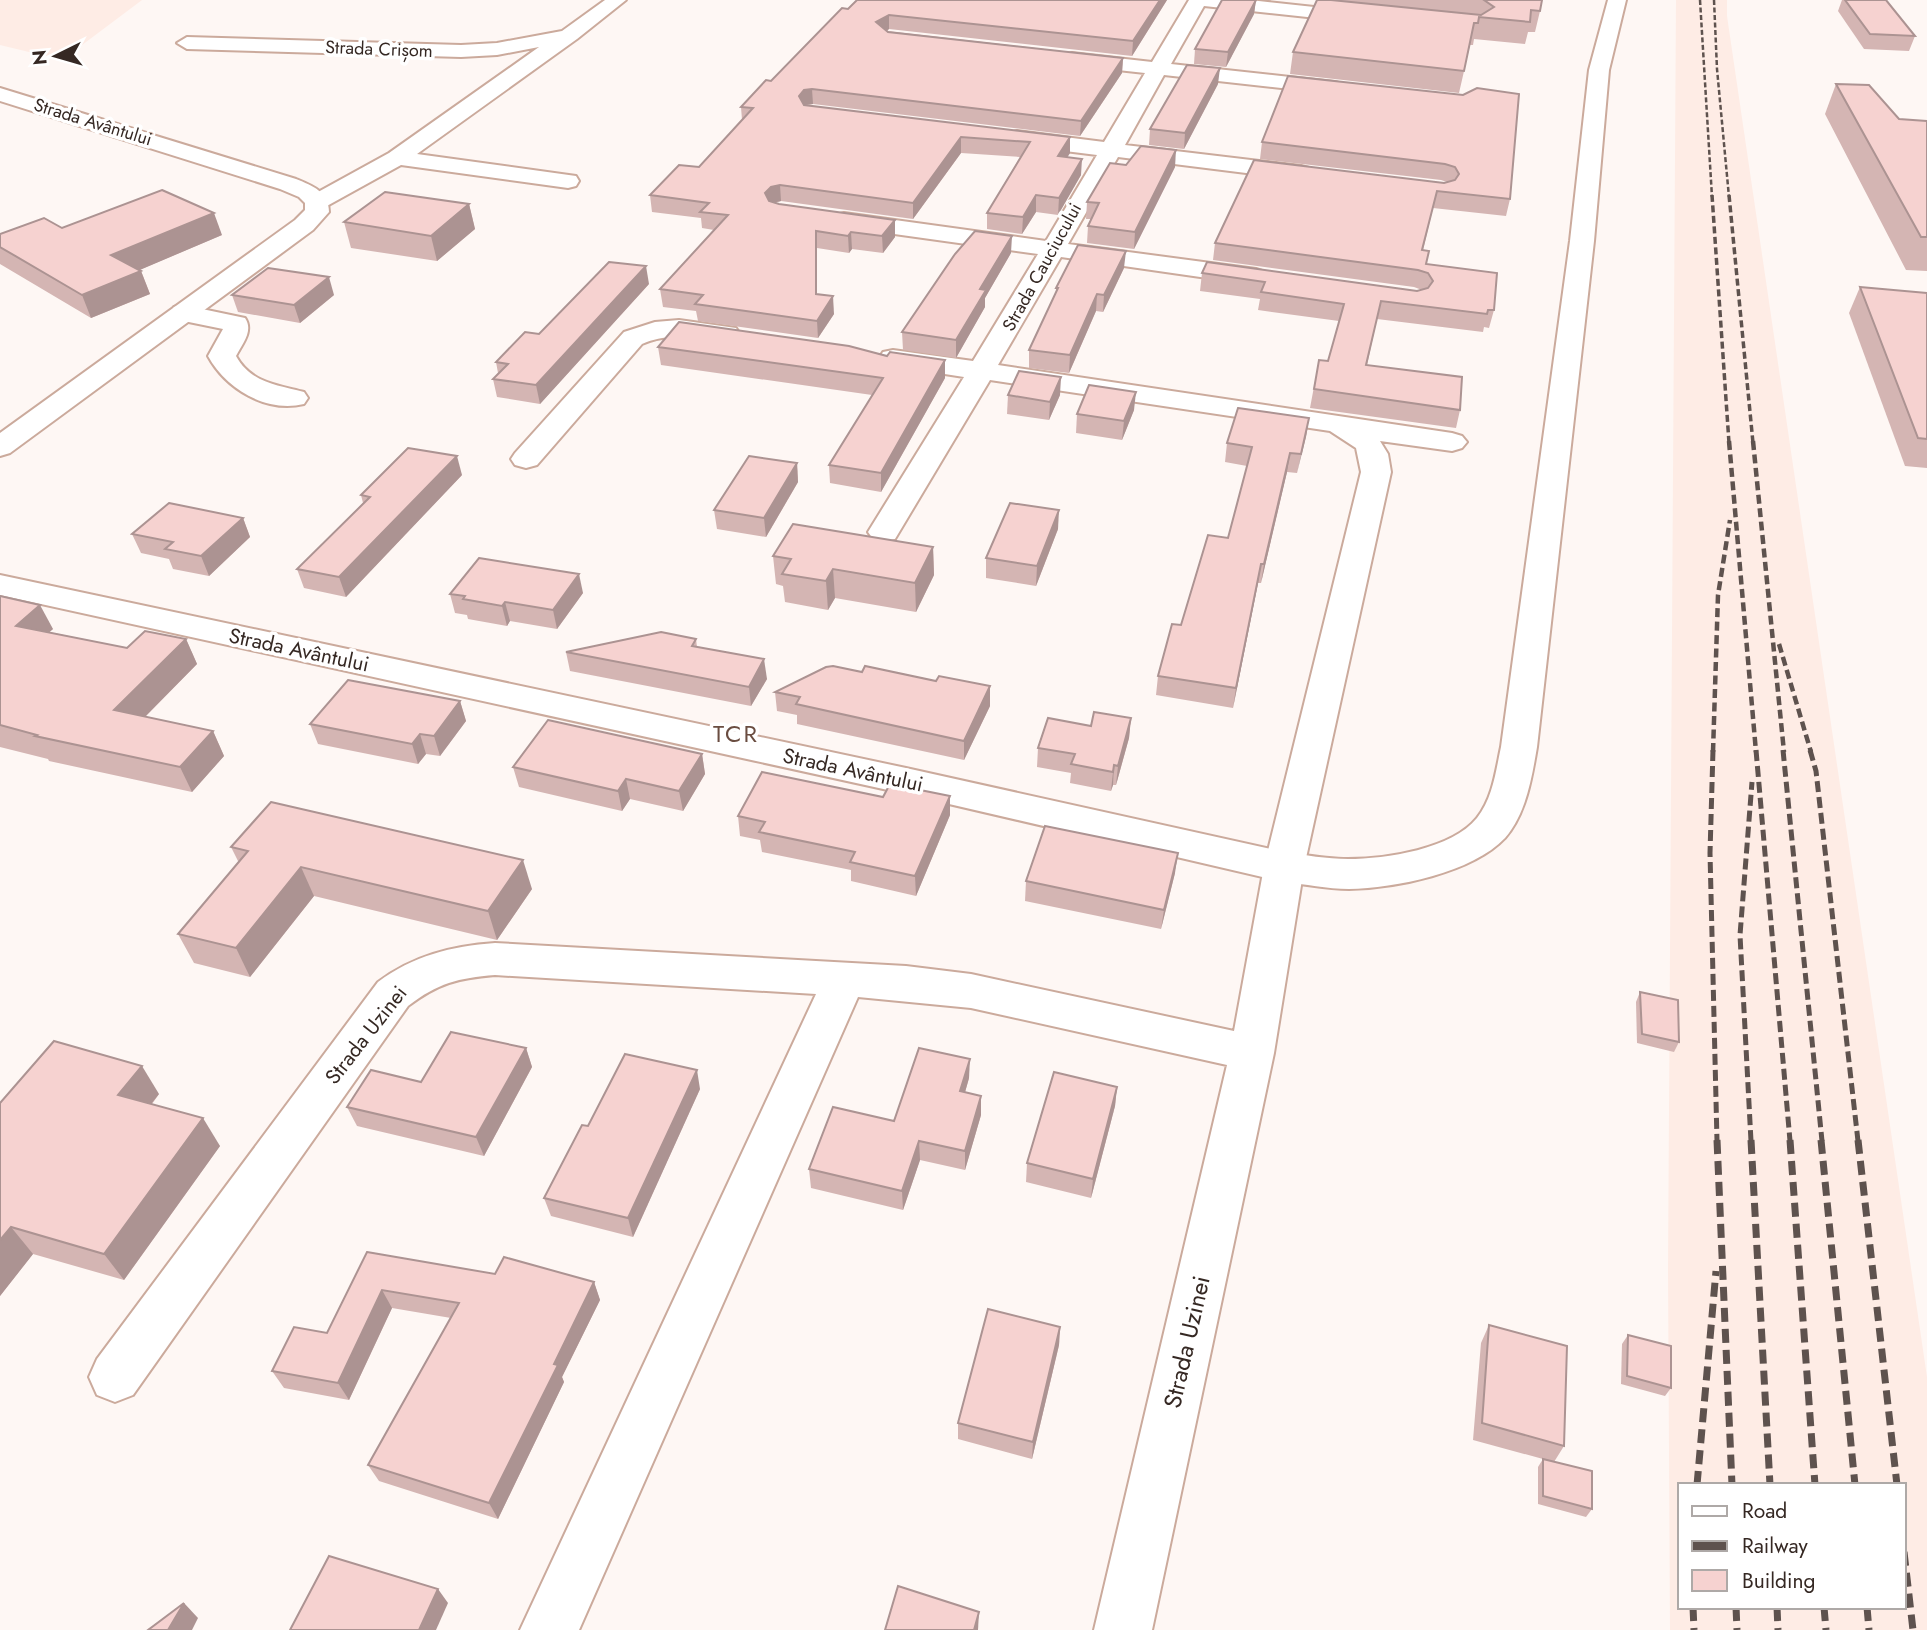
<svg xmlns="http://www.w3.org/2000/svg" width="1927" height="1630" font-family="Jost,sans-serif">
<rect width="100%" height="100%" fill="#fef7f4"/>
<!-- built -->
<g fill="#feece5" fill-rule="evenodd">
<polygon points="0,0 142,0 62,60 0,45"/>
<path d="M1676,0h51v16l200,1361v253h-257l-2,-361zM1680,1485h224v122h-224z"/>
</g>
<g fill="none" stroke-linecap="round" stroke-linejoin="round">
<defs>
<g id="minor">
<polygon points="605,0 626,0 577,39 417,154 576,176 579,181 576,186 568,188 401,165 325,207 309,207 305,202 309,197 389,153 539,47 497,55 461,57 187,49 177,43 187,37 461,45 497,43 562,31"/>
<path d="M1189,0h61l120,13 2,4 -2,4 -7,2 -159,-17 -33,58 164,18 7,2 3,4 -3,4 -7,2 -171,-19 -39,70 176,21 8,2 3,5 -3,5 -8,2 -183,-23 -50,87 188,25 9,3 4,5 -4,5 -9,3 -195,-28 -63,108 454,68 10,3 5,6 -5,6 -10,3 -72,-10 8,13 3,18 -87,395 -30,186 -122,577h-58l133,-565 -256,-57 -113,-11 -279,633h-59l296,-636 -321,-19c-37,3 -57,8 -87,31l-275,389 -18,7 -18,-7 -8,-18 8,-18 281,-377c35,-26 73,-36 117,-39l411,23 65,8 263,57 30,-164 97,-395 -5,-24 -26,-17 -340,-51 -95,159 -11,2 -11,-2 -5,-7 96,-155 -71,-11 -10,-2 -4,-6 4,-6 10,-2 80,11 65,-107 -194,-27 -8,-2 -4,-5 4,-5 8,-2 202,28 51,-86 -80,-10 -8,-2 -3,-5 3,-5 8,-2 87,11 41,-69 -73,-8 -7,-2 -3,-4 3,-4 7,-2 80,9z"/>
<path d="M183,305l62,13c9,13 -3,26 -9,38 15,27 41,29 68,36l4,6 -4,6c-38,9 -78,-15 -96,-48l15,-27 -49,-10 -4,-6 4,-6z"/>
<path d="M679,320l57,8 4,6 -4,6c-31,8 -57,-13 -94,4l-105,121 -11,3 -11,-3 -4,-6 4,-6 109,-121 31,-10z"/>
</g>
<g id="major">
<path d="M1608,0h18l-17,70 -15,171 -57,506c-5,30 -11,67 -32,91 -33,35 -110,50 -156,51 -22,0 -44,-5 -65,-7l-378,-88 -906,-199v-20l906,193 378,84c21,3 43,7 64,7 38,0 104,-10 129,-41 16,-20 19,-48 24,-71l69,-506 19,-171z"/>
<path d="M0,88l296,91c17,7 33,13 33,33l-16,18 -303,223 -10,3v-23l295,-213 10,-10v-7l-6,-6 -19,-8 -280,-88z"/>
</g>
</defs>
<!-- minor casing -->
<use href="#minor" stroke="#cbaa9c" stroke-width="4"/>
<!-- major casing -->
<use href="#major" stroke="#cbaa9c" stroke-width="4"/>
<!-- minor -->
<use href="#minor" fill="#fff" fill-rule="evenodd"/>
<!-- major -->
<use href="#major" fill="#fff" fill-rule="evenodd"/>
<!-- rail-far4 -->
<g stroke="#5e524e" stroke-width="2.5" stroke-dasharray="5 2.5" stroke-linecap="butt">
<polyline points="1700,0 1712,197"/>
<polyline points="1714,0 1717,69 1729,197"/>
</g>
<!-- rail-far3 -->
<g stroke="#5e524e" stroke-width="3.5" stroke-dasharray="7 3.5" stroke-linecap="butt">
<polyline points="1712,195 1729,443"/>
<polyline points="1729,195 1753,443"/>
</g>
<!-- rail-far2 -->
<g stroke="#5e524e" stroke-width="4.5" stroke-dasharray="9 4.5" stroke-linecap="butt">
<polyline points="1729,441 1756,752"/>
<polyline points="1753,441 1784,752"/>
<polyline points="1779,644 1811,752"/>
<polyline points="1713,752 1718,595 1730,520"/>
</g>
<!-- rail-far1 -->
<g stroke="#5e524e" stroke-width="5" stroke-dasharray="11 5" stroke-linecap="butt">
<polyline points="1713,750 1710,853 1717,1141"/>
<polyline points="1756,750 1790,1141"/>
<polyline points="1783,750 1822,1141"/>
<polyline points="1810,750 1816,771 1858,1141"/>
<polyline points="1751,1141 1740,935 1752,782"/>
</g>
<!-- rail -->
<g stroke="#5e524e" stroke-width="7" stroke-dasharray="14 7" stroke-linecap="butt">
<polyline points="1717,1140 1732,1485"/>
<polyline points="1751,1140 1770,1485"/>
<polyline points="1790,1140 1815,1485"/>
<polyline points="1821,1140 1855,1485"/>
<polyline points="1858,1140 1897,1485"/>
<polyline points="1697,1485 1716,1271"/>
<polyline points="1904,1552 1913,1630"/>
<polyline points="1693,1607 1694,1630"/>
<polyline points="1736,1607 1737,1630"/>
<polyline points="1777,1607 1778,1630"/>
<polyline points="1824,1607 1826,1630"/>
<polyline points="1867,1607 1869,1630"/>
</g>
</g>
<!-- wall -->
<g fill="#d4b5b3">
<polygon points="857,0 1167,0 1132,56 889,29 887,31 1123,58 1122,73 1080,136 813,104 806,105 1070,137 1070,153 1067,157 1081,175 1058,215 1036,212 1022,234 987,229 987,213 1020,157 961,153 913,219 781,201 775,203 895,237 883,253 852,249 849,253 817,248 817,295 834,314 818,338 698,321 696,311 663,307 660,289 714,230 702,228 701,218 652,212 650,195 699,167 742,120 741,107 771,81"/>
<polygon points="1256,0 1254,14 1226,67 1194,64 1195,49"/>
<polygon points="1317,0 1542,0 1540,11 1535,32 1528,32 1525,44 1474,39 1473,45 1470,45 1459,93 1290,74 1293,52"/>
<polygon points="1842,0 1886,0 1915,36 1909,51 1864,49 1838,11"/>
<polygon points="1218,84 1184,149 1149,145 1150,129"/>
<polygon points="1836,84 1899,119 1927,121 1927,271 1906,270 1825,114"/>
<polygon points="1463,95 1510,199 1506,216 1433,208 1423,250 1426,264 1494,310 1489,328 1484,327 1483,332 1377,319 1367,365 1460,410 1456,428 1310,408 1319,360 1328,361 1339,321 1258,310 1260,299 1200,291 1202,273 1417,291 1422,290 1414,287 1213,260 1215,243 1447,182 1441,180 1260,159 1262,142"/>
<polygon points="1126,165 1175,167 1134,249 1087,243 1088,226 1091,219 1086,219 1087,202"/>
<polygon points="469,204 475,229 437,261 351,248 344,222"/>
<polygon points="62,228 222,235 139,270 141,271 150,294 91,318 0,264 0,234"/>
<polygon points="1011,253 985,298 985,307 956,358 903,350 902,332"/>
<polygon points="1124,268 1103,312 1096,311 1069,373 1029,368 1029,350 1056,294 1056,288"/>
<polygon points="649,284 540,404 497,397 493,379 498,373 496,362 539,334"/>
<polygon points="1860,287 1927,293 1927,468 1905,466 1849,313"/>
<polygon points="232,295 334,295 300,323 238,312"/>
<polygon points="658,347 887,356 945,360 945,378 881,492 830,483 829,465 872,395 661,365"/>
<polygon points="1008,395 1060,395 1049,420 1007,414"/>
<polygon points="1134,410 1122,440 1076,433 1077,414"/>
<polygon points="1309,418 1297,473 1287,472 1261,583 1258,583 1233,708 1156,695 1158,676 1181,625 1228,538 1247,466 1225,462 1227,443"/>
<polygon points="797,463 798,482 766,537 717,529 714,510"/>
<polygon points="462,475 346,597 304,588 297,569 363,503 361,495"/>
<polygon points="243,518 250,537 209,576 173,569 169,559 141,553 132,534"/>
<polygon points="1058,529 1036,586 986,578 986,558"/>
<polygon points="933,547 934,575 916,612 835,598 828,610 785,602 783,586 776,584 773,556"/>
<polygon points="583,593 557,629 510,621 507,626 468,619 467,615 455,613 450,594"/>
<polygon points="0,596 53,629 49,632 127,648 186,639 197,664 145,717 213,731 224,756 192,792 49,761 48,759 0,747"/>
<polygon points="696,639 697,647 767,679 751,706 570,671 566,652"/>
<polygon points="775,692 990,706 964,760 797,724 797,715 777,711"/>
<polygon points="460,701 466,721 440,756 426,754 418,764 318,744 310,724"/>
<polygon points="1131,718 1129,738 1116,785 1113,785 1111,791 1070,783 1071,773 1037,767 1038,748 1091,726"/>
<polygon points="702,754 705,774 683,811 630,799 622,811 519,787 513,767"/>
<polygon points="950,815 916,896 851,881 851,870 762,852 760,840 740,836 738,816"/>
<polygon points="231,847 532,889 497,940 314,896 250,977 194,963 178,934 239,863"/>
<polygon points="1175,873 1161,929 1025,901 1026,881"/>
<polygon points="1640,992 1679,1042 1674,1052 1637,1043 1636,1002"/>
<polygon points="526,1048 532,1067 484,1156 357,1126 347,1107 421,1082"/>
<polygon points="969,1078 965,1092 981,1115 965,1170 920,1160 903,1210 811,1188 809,1169"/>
<polygon points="1117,1087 1115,1106 1091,1198 1026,1182 1027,1163"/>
<polygon points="700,1089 633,1237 551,1216 544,1198 588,1126"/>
<polygon points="159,1094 152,1104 220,1146 124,1280 33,1254 0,1296 0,1103"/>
<polygon points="367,1252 495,1274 594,1282 600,1300 562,1377 564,1382 498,1519 379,1481 368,1465 451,1318 392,1308 349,1400 284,1388 272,1371 327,1333"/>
<polygon points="1489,1325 1564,1446 1554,1462 1592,1509 1586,1517 1538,1504 1538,1467 1543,1459 1473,1440 1481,1343"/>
<polygon points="1060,1327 1059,1345 1032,1459 958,1439 958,1423"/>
<polygon points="1628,1335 1671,1388 1665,1396 1621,1384 1622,1344"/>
</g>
<!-- shaded-wall -->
<g fill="#ac9392">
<polygon points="1160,0 1167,0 1132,56 1133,41"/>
<polygon points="1256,0 1254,14 1226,67 1228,52"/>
<polygon points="889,15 889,29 877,37 876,22"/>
<polygon points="1123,58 1122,73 1080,136 1081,121"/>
<polygon points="1220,68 1218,84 1184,149 1185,133"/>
<polygon points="812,89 813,104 805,105 800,112 799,96 804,90"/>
<polygon points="961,137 961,153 913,219 913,203"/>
<polygon points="1070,137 1070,153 1058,172 1058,156"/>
<polygon points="1176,150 1175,167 1134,249 1135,232"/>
<polygon points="1082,159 1081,175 1058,215 1059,198"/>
<polygon points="780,185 781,201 772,203 767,209 765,193 771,187"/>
<polygon points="1036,195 1036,212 1022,234 1023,217"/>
<polygon points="469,204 475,229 437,261 431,236"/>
<polygon points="214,213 222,235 121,278 111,255"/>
<polygon points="895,220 895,237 883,253 882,236"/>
<polygon points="816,231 817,248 817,312 816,294"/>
<polygon points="851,232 852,249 849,253 848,236"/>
<polygon points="1012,236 1011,253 985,298 985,307 956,358 956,340 980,289"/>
<polygon points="1126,251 1124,268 1103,312 1104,295"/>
<polygon points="646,266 649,284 540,404 536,385"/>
<polygon points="141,271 150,294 91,318 82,295"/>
<polygon points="329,277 334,295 300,323 294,305"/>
<polygon points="1097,294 1096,311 1069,373 1070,355"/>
<polygon points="833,296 834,314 818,338 817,321"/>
<polygon points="945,360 945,378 881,492 881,473"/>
<polygon points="1061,377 1060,395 1049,420 1050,402"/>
<polygon points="1136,392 1134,410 1122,440 1124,421"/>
<polygon points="1309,418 1306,437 1297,473 1301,454"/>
<polygon points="1290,453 1287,472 1261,583 1264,564"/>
<polygon points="457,456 462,475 346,597 339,577"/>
<polygon points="797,463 798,482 766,537 764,518"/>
<polygon points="1059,510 1058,529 1036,586 1037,566"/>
<polygon points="243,518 250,537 209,576 201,556"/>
<polygon points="933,547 934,575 916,612 915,583"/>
<polygon points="1261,564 1258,583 1233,708 1236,688"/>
<polygon points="833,569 835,598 828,610 826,581"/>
<polygon points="579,574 583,593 557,629 553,610"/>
<polygon points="505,602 510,621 507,626 502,606"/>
<polygon points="40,605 53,629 29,650 16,626"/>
<polygon points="186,639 197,664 127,735 114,710"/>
<polygon points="764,659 767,679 751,706 749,687"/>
<polygon points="990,686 990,706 964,760 964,741"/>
<polygon points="460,701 466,721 440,756 434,736"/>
<polygon points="1131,718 1129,738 1116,785 1118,766"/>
<polygon points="213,731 224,756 192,792 180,767"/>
<polygon points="420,734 426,754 418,764 412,744"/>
<polygon points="702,754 705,774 683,811 679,791"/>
<polygon points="1114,765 1113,785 1111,791 1113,772"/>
<polygon points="626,779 630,799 622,811 618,791"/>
<polygon points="950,796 950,815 916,896 915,876"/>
<polygon points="1178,853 1175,873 1161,929 1164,910"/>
<polygon points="523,860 532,889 497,940 488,911"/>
<polygon points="301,867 314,896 250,977 236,948"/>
<polygon points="526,1048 532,1067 484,1156 476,1137"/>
<polygon points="970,1059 969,1078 960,1110 960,1091"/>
<polygon points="142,1066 159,1094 136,1123 118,1095"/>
<polygon points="697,1070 700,1089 633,1237 628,1218"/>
<polygon points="1117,1087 1115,1106 1091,1198 1093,1179"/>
<polygon points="981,1096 981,1115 965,1170 965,1151"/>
<polygon points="203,1118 220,1146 124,1280 104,1254"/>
<polygon points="919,1141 920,1160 903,1210 902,1191"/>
<polygon points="11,1227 33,1254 0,1296 0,1240"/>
<polygon points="594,1282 600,1300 562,1377 564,1382 498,1519 489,1503 554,1364"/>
<polygon points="382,1290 392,1308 349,1400 338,1383"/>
<polygon points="1060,1327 1059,1345 1032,1459 1033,1442"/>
<polygon points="438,1589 448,1603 436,1630 419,1630"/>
<polygon points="184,1603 198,1618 192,1630 168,1630"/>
<polygon points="979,1612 978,1630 974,1630"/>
</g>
<!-- building -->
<g fill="#f6d2d0" stroke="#ac9392" stroke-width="2">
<polygon points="857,0 1160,0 1133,41 889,15 876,22 888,32 1123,58 1081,121 812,89 804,90 799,96 804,105 1070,137 1058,156 1082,159 1059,198 1036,195 1023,217 987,213 1030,142 961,137 913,203 780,185 771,187 765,193 769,201 779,204 895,220 882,236 851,232 848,236 816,231 816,294 833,296 817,321 695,304 703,295 660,289 728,215 700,212 709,203 650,195 679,165 699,167 753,108 741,107 766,80 771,81 842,8 848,9"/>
<polygon points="1222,0 1256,0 1228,52 1195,49"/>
<polygon points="1317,0 1331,0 1481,15 1494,7 1484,0 1542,0 1540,11 1531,10 1530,22 1479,17 1478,23 1474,23 1464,71 1293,52"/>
<polygon points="1845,0 1886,0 1915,36 1870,34"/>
<polygon points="1187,65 1220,68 1185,133 1150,129"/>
<polygon points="1288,76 1463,95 1477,88 1519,94 1510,199 1437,191 1422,250 1429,251 1426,264 1497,273 1494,310 1488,310 1487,314 1381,301 1366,365 1462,377 1460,410 1314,389 1319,360 1328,361 1344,304 1261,292 1265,282 1202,273 1207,262 1417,291 1428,288 1433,281 1428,273 1418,270 1215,243 1254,160 1444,183 1455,180 1459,174 1455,167 1445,164 1262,142"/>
<polygon points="1836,84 1869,85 1899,119 1927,121 1927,237 1921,237"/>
<polygon points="1141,146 1176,150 1135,232 1088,226 1099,203 1087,202 1110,163 1126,165"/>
<polygon points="162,190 214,213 111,255 141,271 82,295 0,247 0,234 44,218 62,228"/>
<polygon points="385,192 469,204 431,236 344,222"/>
<polygon points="975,231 1012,236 980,289 986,290 956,340 902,332 955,254"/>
<polygon points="1078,245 1126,251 1104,295 1097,294 1070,355 1029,350 1058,288 1056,288"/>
<polygon points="609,262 646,266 536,385 493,379 508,364 496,362 525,332 539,334"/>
<polygon points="268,268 329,277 294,305 232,295"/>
<polygon points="1860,287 1927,293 1927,439 1918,438"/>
<polygon points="679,322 849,346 887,356 890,352 945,360 881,473 829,465 883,378 658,347"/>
<polygon points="1019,371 1061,377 1050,402 1008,395"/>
<polygon points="1089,385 1136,392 1124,421 1077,414"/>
<polygon points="1238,408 1309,418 1301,454 1290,453 1264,564 1261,564 1236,688 1158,676 1172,624 1181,625 1208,535 1228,538 1252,447 1227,443"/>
<polygon points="408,448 457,456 339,577 297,569 370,497 361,495"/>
<polygon points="749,456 797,463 764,518 714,510"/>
<polygon points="169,503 243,518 201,556 165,549 173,542 132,534"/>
<polygon points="1010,503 1059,510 1037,566 986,558"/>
<polygon points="793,524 933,547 915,583 833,569 826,581 782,574 791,559 773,556"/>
<polygon points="479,558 579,574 553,610 505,602 502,606 463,599 465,596 450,594"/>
<polygon points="0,596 40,605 16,626 127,648 145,631 186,639 114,710 213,731 180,767 35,736 37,735 0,725"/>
<polygon points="661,632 696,639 692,646 764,659 749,687 566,652"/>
<polygon points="833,666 862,672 865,666 936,681 939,676 990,686 964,741 796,704 800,697 775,692 826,667"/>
<polygon points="348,680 460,701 434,736 420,734 412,744 310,724"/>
<polygon points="1094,712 1131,718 1118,766 1114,765 1113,772 1071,764 1075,754 1038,748 1048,718 1091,726"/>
<polygon points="548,720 702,754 679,791 626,779 618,791 513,767"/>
<polygon points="762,772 883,797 890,784 950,796 915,876 850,862 855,852 759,832 765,822 738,816"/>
<polygon points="271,802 523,860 488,911 301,867 236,948 178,934 248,851 231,847"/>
<polygon points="1045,826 1178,853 1164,910 1026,881"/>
<polygon points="1640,992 1678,1000 1679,1042 1642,1034"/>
<polygon points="451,1032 526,1048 476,1137 347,1107 371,1070 421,1082"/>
<polygon points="54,1041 142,1066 118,1095 203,1118 104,1254 11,1227 0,1240 0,1103"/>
<polygon points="919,1048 970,1059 960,1091 981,1096 965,1151 919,1141 902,1191 809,1169 833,1107 894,1121"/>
<polygon points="625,1054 697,1070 628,1218 544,1198 582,1125 588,1126"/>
<polygon points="1054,1072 1117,1087 1093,1179 1027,1163"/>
<polygon points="367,1252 495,1274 504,1257 594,1282 554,1364 558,1365 489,1503 368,1465 459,1303 382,1290 338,1383 272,1371 294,1327 327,1333"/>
<polygon points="988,1309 1060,1327 1033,1442 958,1423"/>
<polygon points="1489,1325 1567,1346 1564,1446 1482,1423"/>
<polygon points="1628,1335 1671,1346 1671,1388 1627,1376"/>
<polygon points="1543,1459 1592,1471 1592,1509 1543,1496"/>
<polygon points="329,1556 438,1589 419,1630 290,1630"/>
<polygon points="898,1586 979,1612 974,1630 885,1630"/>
<polygon points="184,1603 168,1630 148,1630"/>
</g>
<g text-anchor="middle" stroke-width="7" stroke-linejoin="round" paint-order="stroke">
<!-- far-street labels -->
<g font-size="18" fill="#352823" stroke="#fff">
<text transform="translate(379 49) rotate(2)" y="6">Strada Crișom</text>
<text transform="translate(93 122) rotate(17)" y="6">Strada Avântului</text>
<text transform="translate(1042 267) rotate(-61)" y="6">Strada Cauciucului</text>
</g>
<!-- street labels -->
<g font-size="21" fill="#352823" stroke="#fff">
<text transform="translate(299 650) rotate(12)" y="7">Strada Avântului</text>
<text transform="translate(853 770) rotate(12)" y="7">Strada Avântului</text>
<text transform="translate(366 1035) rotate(-52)" y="7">Strada Uzinei</text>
</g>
<!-- quarter labels -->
<g font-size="24" letter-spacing="2" fill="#6a4d41" stroke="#fff">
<text x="736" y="742">TCR</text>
</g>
<!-- near-street labels -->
<g font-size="24" fill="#352823" stroke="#fff">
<text transform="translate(1187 1342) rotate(-77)" y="8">Strada Uzinei</text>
</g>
</g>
<!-- legend -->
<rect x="1678" y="1483" width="228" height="126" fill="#ffffff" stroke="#aea9a7" stroke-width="2"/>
<rect x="1692" y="1506" width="35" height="10" fill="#ffffff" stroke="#aea9a7" stroke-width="2"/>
<text x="1742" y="1518" font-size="21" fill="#352823">Road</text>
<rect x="1692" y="1541" width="35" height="10" fill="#5e524e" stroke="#aea9a7" stroke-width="2"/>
<text x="1742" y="1553" font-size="21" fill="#352823">Railway</text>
<rect x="1692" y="1570" width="35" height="21" fill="#f6d2d0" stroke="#aea9a7" stroke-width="2"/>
<text x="1742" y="1588" font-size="21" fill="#352823">Building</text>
<!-- north arrow -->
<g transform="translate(56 56) rotate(265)" stroke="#ffffff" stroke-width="5" paint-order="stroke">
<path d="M0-5L12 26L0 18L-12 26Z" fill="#352823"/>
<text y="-10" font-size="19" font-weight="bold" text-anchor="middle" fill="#352823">N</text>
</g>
</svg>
